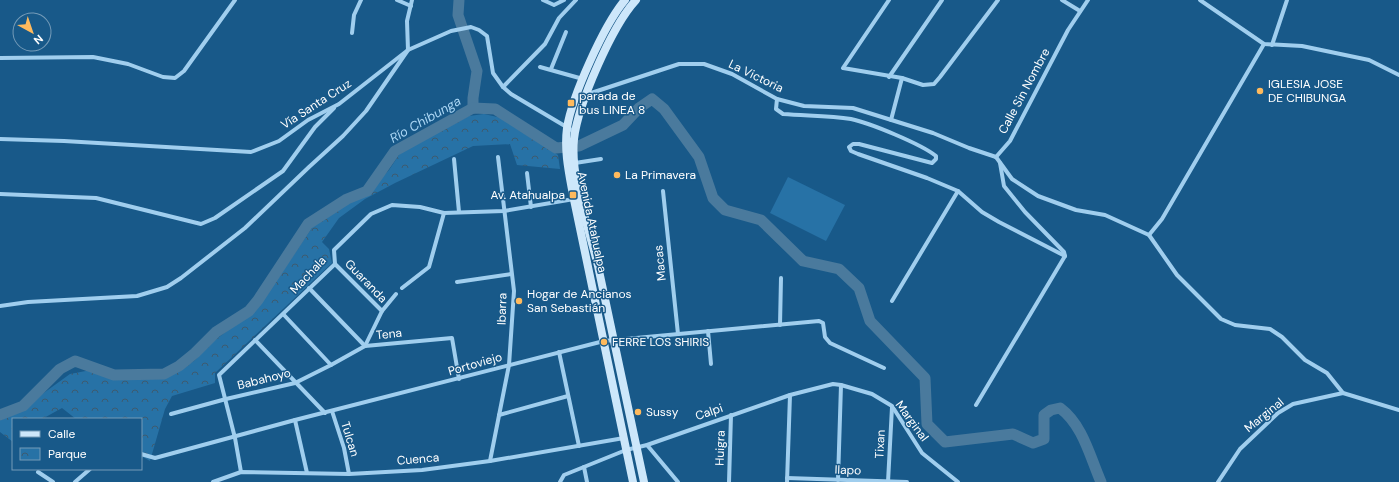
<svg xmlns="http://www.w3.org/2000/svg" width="1399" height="482" font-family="'DM Sans',sans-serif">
<defs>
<pattern id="park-crowns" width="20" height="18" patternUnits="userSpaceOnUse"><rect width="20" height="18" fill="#2772a6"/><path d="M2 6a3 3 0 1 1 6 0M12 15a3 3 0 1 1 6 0" fill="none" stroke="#3d5b70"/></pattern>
</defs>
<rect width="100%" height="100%" fill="#185989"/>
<!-- green -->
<polygon fill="#2772a6" points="788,177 845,205 826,241 770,213"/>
<!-- park -->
<polygon fill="url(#park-crowns)" points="484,114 506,119 558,155 560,169 517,165 510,144 473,146 395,183 365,199 339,218 322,242 329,249 332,263 215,373 215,383 172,396 165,409 150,461 143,457 141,460 141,419 76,419 62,408 42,419 13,419 13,442 0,432 0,418 16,413 70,374 91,370 122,378 148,379 170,375 194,361 214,341 244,318 264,299 316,222 377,183 389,170 401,152 469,116"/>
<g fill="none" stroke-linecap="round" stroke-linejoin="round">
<!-- river -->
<g stroke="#4a7a9d" stroke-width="11">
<polyline points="459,0 458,15 477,71 473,98 473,108"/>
<path d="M0,415l23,-9 37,-37 15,-8 39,14 50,-1 15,-8 16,-13 21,-21 33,-21 9,-11 50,-76 39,-25 20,-8 28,-40 78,-43 22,1 61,39 23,-2 44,-21 16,-17 13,-9 12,10 35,48 14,41 12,12 36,10 42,41 36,8 20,19 11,33 55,57 2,46 18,18 68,-8 20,9 11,-4v-24l7,-5 9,-2c23,17 30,49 41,74"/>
</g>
<!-- street -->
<g stroke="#a0ceee" stroke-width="4">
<polyline points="397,0 411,6"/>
<polyline points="543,0 554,5 564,0"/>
<polyline points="889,0 843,68 902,78 923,85 934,84 940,77 998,0"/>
<polyline points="1062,0 1080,11"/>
<polyline points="1200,0 1264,44 1302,46 1369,60 1399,75"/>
<polyline points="352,33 354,15 361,0"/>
<polyline points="1272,45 1287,0"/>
<polyline points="0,58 93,57 128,64 163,77 175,78 184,71 235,0"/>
<polyline points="540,67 583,79"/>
<polyline points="551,69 566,32"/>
<polyline points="889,77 942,0"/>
<polyline points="503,87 545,44 559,18 576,0"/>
<polyline points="576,98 679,64 704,64 732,74 777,99 804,106 853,108 933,133 969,148 996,157"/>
<path d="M777,99l-1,10 7,5c23,2 46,1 68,5 19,4 70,25 85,37v3l-4,4 -73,-19h-6l-4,3 2,4 7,3 69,24 31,13 24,21 17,10 66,34"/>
<polyline points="891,120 902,78"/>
<polyline points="0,139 64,141 251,152 279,141 308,120 339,104 408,50 451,31 471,27 479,30 487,36 493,73 503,87 511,94 575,132"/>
<polyline points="996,157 1012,179 1038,196 1076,210 1105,215 1149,235 1177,275 1221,319 1235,325 1270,329 1282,337 1305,360 1327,373 1343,393 1399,410"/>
<polyline points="996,157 1010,141 1068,30 1088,0"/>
<polyline points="454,159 459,212"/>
<polyline points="575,163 601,159"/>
<polyline points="527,173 531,207"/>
<polyline points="663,191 678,334"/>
<polyline points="0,194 96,198 201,224 215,218 283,171 315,127 334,108"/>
<polyline points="1149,235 1162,219 1264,44"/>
<polyline points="335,264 382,311"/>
<polyline points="457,282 511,274"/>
<polyline points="309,288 365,346"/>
<polyline points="402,288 429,267 444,213"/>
<polyline points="892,301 958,191"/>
<polyline points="0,306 28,302 137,296 167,287 181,278 245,228 309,167 343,136 366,111 408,50 407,21 412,0"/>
<polyline points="284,315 331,365"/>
<polyline points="780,325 781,278"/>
<polyline points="708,331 711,364"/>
<polyline points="255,340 325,413"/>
<polyline points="365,346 452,338 459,379"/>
<polyline points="559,352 579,446"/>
<polyline points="976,405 1065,256 1064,252 1025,212 1004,186 1000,163"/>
<polyline points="332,411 344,448 349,474"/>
<polyline points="171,414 226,399 295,383 331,365 365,346 382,311 396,294"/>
<polyline points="499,415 568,396"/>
<polyline points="295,420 307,473"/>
<polyline points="647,445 678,482"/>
<polyline points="141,454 155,458 295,420 604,341 819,321 823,323 825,337 830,343 884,368"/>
<polyline points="490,461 509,365 514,291 498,157"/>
<polyline points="584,467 587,482"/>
<polyline points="38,472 53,482"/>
<polyline points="241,472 235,438 219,375 335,264 334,250 371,214 392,205 420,207 444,213 504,211 574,199"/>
<polyline points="787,478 907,482"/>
<polyline points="838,480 841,385"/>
<polyline points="75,482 90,469"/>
<polyline points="213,482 241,472 349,474 422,470 490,461 624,438"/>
<polyline points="560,482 564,475 626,450 647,445 790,395 833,384 841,385 872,394 892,406 922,453 958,482"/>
<polyline points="729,482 731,415"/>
<polyline points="787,482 790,395"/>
<polyline points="888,482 892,407"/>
<polyline points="1218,482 1240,449 1278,413 1293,404 1343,393"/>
</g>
<!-- secondary -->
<g stroke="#cde7fa" stroke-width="8">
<path d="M625,0c-21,25 -53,96 -58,128 -3,23 2,45 6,67l60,287"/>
<path d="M636,0c-24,26 -58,104 -62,139 -4,38 15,90 24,127 16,72 30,144 46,216"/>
</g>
</g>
<!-- markers -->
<g fill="#ffba5d" stroke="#185989" stroke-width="1.5">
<circle cx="1260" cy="91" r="4"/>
<rect x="567" y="99" width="8" height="8" rx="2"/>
<circle cx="617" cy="175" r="4"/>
<rect x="569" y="191" width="8" height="8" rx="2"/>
<circle cx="519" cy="301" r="4"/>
<circle cx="604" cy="342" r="4"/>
<circle cx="638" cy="412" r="4"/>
</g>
<g text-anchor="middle" stroke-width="3" stroke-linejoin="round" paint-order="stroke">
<!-- street labels -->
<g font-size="12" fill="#fff" stroke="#185989">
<text transform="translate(756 76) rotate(26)" y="4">La Victoria</text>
<text transform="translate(1024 91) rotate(-62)" y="4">Calle Sin Nombre</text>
<text transform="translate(316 104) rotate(-33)" y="4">Vía Santa Cruz</text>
<text transform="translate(592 222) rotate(78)" y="4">Avenida Atahualpa</text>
<text transform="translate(660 263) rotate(-96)" y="4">Macas</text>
<text transform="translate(308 275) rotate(-47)" y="4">Machala</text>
<text transform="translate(366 281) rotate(46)" y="4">Guaranda</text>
<text transform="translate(502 309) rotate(-88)" y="4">Ibarra</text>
<text transform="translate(389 334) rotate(-6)" y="4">Tena</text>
<text transform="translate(475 364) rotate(-16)" y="4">Portoviejo</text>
<text transform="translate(264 379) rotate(-14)" y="4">Babahoyo</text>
<text transform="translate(709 412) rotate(-19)" y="4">Calpi</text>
<text transform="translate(1264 415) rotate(-39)" y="4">Marginal</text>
<text transform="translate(912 421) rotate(54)" y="4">Marginal</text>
<text transform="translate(350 439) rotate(73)" y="4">Tulcan</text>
<text transform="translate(880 444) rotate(-87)" y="4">Tixan</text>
<text transform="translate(720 448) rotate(-88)" y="4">Huigra</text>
<text transform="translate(418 459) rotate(-5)" y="4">Cuenca</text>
<text transform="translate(848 470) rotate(2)" y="4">Ilapo</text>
</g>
<!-- poi labels -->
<g font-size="12" fill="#fff" stroke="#185989" text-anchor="start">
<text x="1268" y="88">IGLESIA JOSE<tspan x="1268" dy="14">DE CHIBUNGA</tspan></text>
<text x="579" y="100">parada de<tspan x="579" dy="14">bus LINEA 8</tspan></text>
<text x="625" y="179">La Primavera</text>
<text x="565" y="199" text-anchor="end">Av. Atahualpa</text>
<text x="527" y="298">Hogar de Ancianos<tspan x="527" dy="14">San Sebastián</tspan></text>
<text x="612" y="346">FERRE LOS SHIRIS</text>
<text x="646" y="416">Sussy</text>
</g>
<!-- water labels -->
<g font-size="13" font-style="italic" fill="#acd7f5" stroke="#185989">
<text transform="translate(425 119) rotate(-30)" y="5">Río Chibunga</text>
</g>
</g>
<!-- legend -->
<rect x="12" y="418" width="130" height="52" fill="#185989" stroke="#749bb8"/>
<rect x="20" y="431" width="20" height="6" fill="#cde7fa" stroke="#749bb8"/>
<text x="48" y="438" font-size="12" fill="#ffffff">Calle</text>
<rect x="20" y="448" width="20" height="12" fill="url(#park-crowns)" stroke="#749bb8"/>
<text x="48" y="458" font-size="12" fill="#ffffff">Parque</text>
<!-- north arrow -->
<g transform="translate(32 32) rotate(140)"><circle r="19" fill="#185989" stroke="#749bb8"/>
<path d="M0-3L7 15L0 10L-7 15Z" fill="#ffba5d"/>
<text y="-6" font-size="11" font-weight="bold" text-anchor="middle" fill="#ffffff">N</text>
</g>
</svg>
